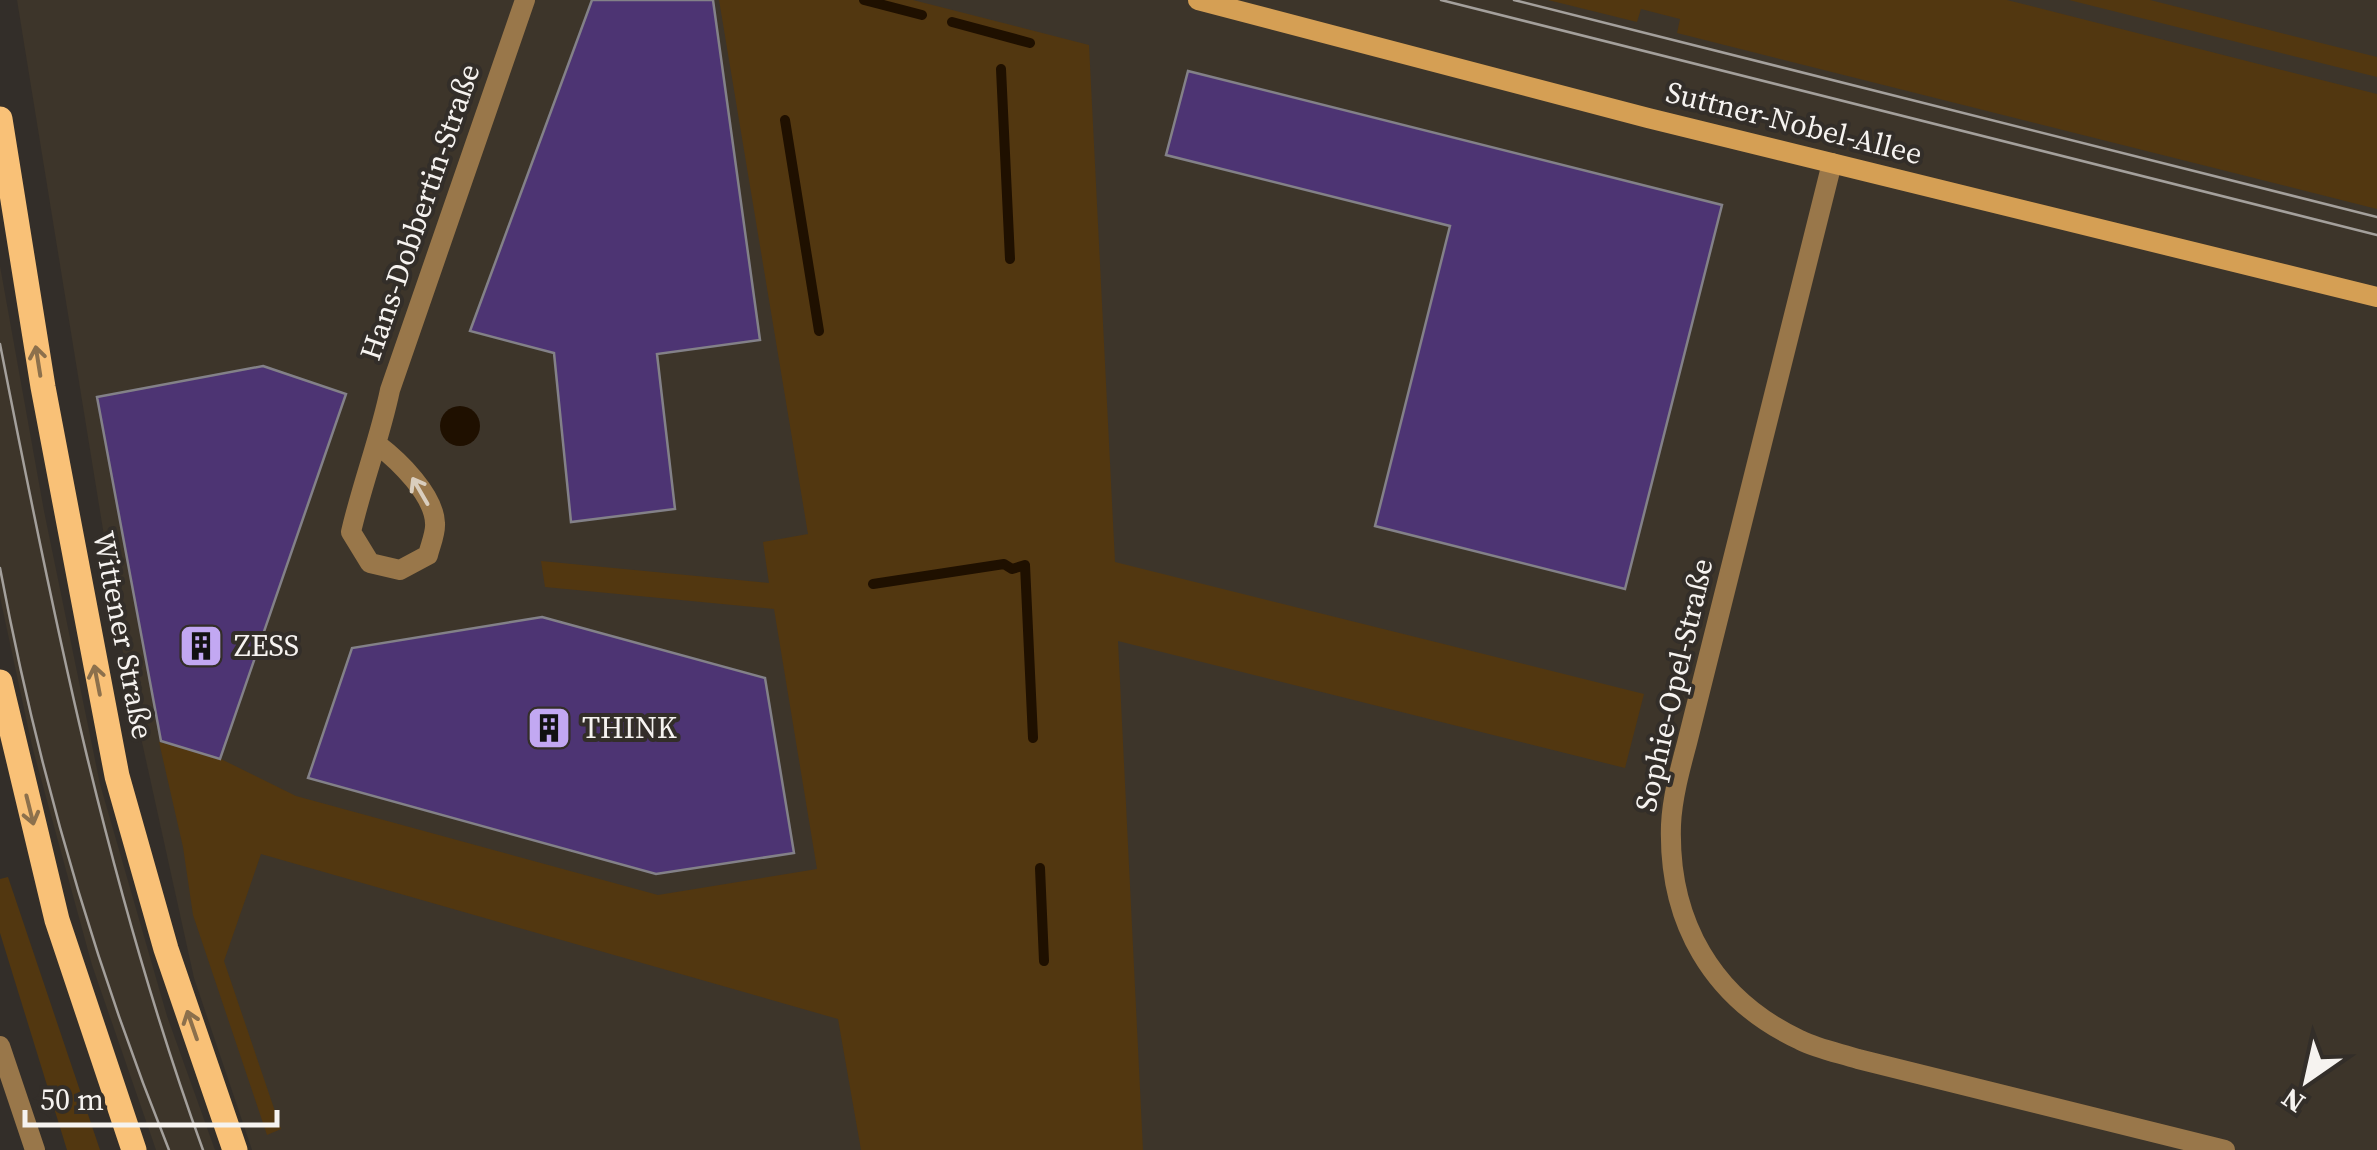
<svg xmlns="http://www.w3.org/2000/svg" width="2377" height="1150" font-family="'Source Serif 4',serif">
<rect width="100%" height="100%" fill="#332e29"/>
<!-- built -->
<g fill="#3d352a">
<polygon points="17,0 2377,0 2377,1150 252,1150 194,978 125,665"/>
<polygon points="0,266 44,511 100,784 167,1016 215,1150 156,1150 92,965 32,746 0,597"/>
</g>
<!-- green -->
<g fill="#523710">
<polygon points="719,0 913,0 1089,45 1115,562 1644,694 1625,768 1118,641 1143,1150 861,1150 838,1019 261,854 224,961 281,1129 267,1135 193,915 183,847 159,742 221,759 296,796 658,895 817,869 774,609 545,587 541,561 769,583 763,542 808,534"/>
<polygon points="1548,0 2007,0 2377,94 2377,209 1677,33 1680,19 1641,9 1637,22"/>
<polygon points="2069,0 2150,0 2377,57 2377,77"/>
<polygon points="8,877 100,1150 67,1150 0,933 0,879"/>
</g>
<!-- water -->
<circle fill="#1f1000" cx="460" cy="426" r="20"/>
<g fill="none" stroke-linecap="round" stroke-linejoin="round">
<!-- stream -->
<g stroke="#1f1000" stroke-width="10">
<polyline points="864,0 922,15"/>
<polyline points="952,22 1030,43"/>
<polyline points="1001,69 1010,259"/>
<polyline points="785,120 819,331"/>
<polyline points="873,584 1004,564 1012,569 1025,565 1033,738"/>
<polyline points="1040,868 1044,961"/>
</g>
</g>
<!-- building -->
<g fill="#4d3473" stroke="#838188" stroke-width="2.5">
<polygon points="592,0 713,0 760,340 657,354 675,509 571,522 554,353 470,331"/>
<polygon points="1188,71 1722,205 1625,589 1375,526 1450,226 1166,155"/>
<polygon points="263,366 346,394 220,759 161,741 97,397"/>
<polygon points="542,617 765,678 794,853 656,874 308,778 352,648"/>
</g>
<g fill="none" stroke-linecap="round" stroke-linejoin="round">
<!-- street -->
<g stroke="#99774a" stroke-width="20">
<path d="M1832,163l-145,580c-7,26 -15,56 -16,82 -3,96 41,174 129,215 18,9 39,13 58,19l367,91"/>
<path d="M378,445c21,16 56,50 57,78 1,10 -5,23 -7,32l-28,15 -30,-7 -19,-31c11,-48 29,-94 39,-142l135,-390"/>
<polyline points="0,1046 35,1150"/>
</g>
<!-- secondary -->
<polyline stroke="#d59f54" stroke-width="20" points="1198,0 1648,118 2377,297"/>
<!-- primary -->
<g stroke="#f9c177" stroke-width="25">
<polyline points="0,119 43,387 117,776 166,949 235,1150"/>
<polyline points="0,682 57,920 134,1150"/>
</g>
<!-- tram -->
<g stroke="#a4a09c" stroke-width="2.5">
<polyline points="1441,0 2377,235"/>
<polyline points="1514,0 2377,217"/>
<path d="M0,344c53,272 108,545 203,806"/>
<path d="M0,568c37,198 94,395 169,582"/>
</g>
</g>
<!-- one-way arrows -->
<defs><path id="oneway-shaft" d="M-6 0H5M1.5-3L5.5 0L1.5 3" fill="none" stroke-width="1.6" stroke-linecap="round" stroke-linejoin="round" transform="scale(2.5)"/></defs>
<g stroke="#8c704c">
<use href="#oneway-shaft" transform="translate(38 361) rotate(-99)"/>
<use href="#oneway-shaft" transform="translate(97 680) rotate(-101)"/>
<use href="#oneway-shaft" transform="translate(30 810) rotate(76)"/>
<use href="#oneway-shaft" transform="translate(192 1025) rotate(-109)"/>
</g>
<use stroke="#dacebe" href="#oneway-shaft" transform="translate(420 491) rotate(-120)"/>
<!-- icons -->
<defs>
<symbol id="building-square" viewBox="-11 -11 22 22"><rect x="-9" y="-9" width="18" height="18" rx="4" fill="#c2a8f2" stroke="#332e29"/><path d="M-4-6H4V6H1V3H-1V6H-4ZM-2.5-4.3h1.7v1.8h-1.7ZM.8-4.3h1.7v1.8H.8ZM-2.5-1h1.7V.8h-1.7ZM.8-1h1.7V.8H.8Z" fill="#111"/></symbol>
</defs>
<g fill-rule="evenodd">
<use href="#building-square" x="176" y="621" width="50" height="50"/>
<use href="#building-square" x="524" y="703" width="50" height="50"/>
</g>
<g text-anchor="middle" stroke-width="8" stroke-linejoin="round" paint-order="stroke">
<!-- street labels -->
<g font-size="30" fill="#f6f3f0" stroke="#332e29">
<text transform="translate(1794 123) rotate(14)" y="10">Suttner-Nobel-Allee</text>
<text transform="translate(420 212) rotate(-71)" y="10">Hans-Dobbertin-Straße</text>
<text transform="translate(123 635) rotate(79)" y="10">Wittener Straße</text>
<text transform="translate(1674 685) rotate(-77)" y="10">Sophie-Opel-Straße</text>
</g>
<!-- poi labels -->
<g font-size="30" fill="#f6f3f0" stroke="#332e29" text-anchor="start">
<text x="234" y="656">ZESS</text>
<text x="582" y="738">THINK</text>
</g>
</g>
<!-- north arrow -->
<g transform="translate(2307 1080) rotate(214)" stroke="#332e29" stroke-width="8" paint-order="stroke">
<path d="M0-8L18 38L0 25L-18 38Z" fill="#f6f3f0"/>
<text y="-15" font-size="28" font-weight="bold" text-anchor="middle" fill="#f6f3f0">N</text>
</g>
<!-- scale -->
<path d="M25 1110v15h252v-15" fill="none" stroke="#f6f3f0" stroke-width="5"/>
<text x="40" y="1110" font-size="30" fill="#f6f3f0" stroke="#332e29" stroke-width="8" paint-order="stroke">50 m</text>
</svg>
